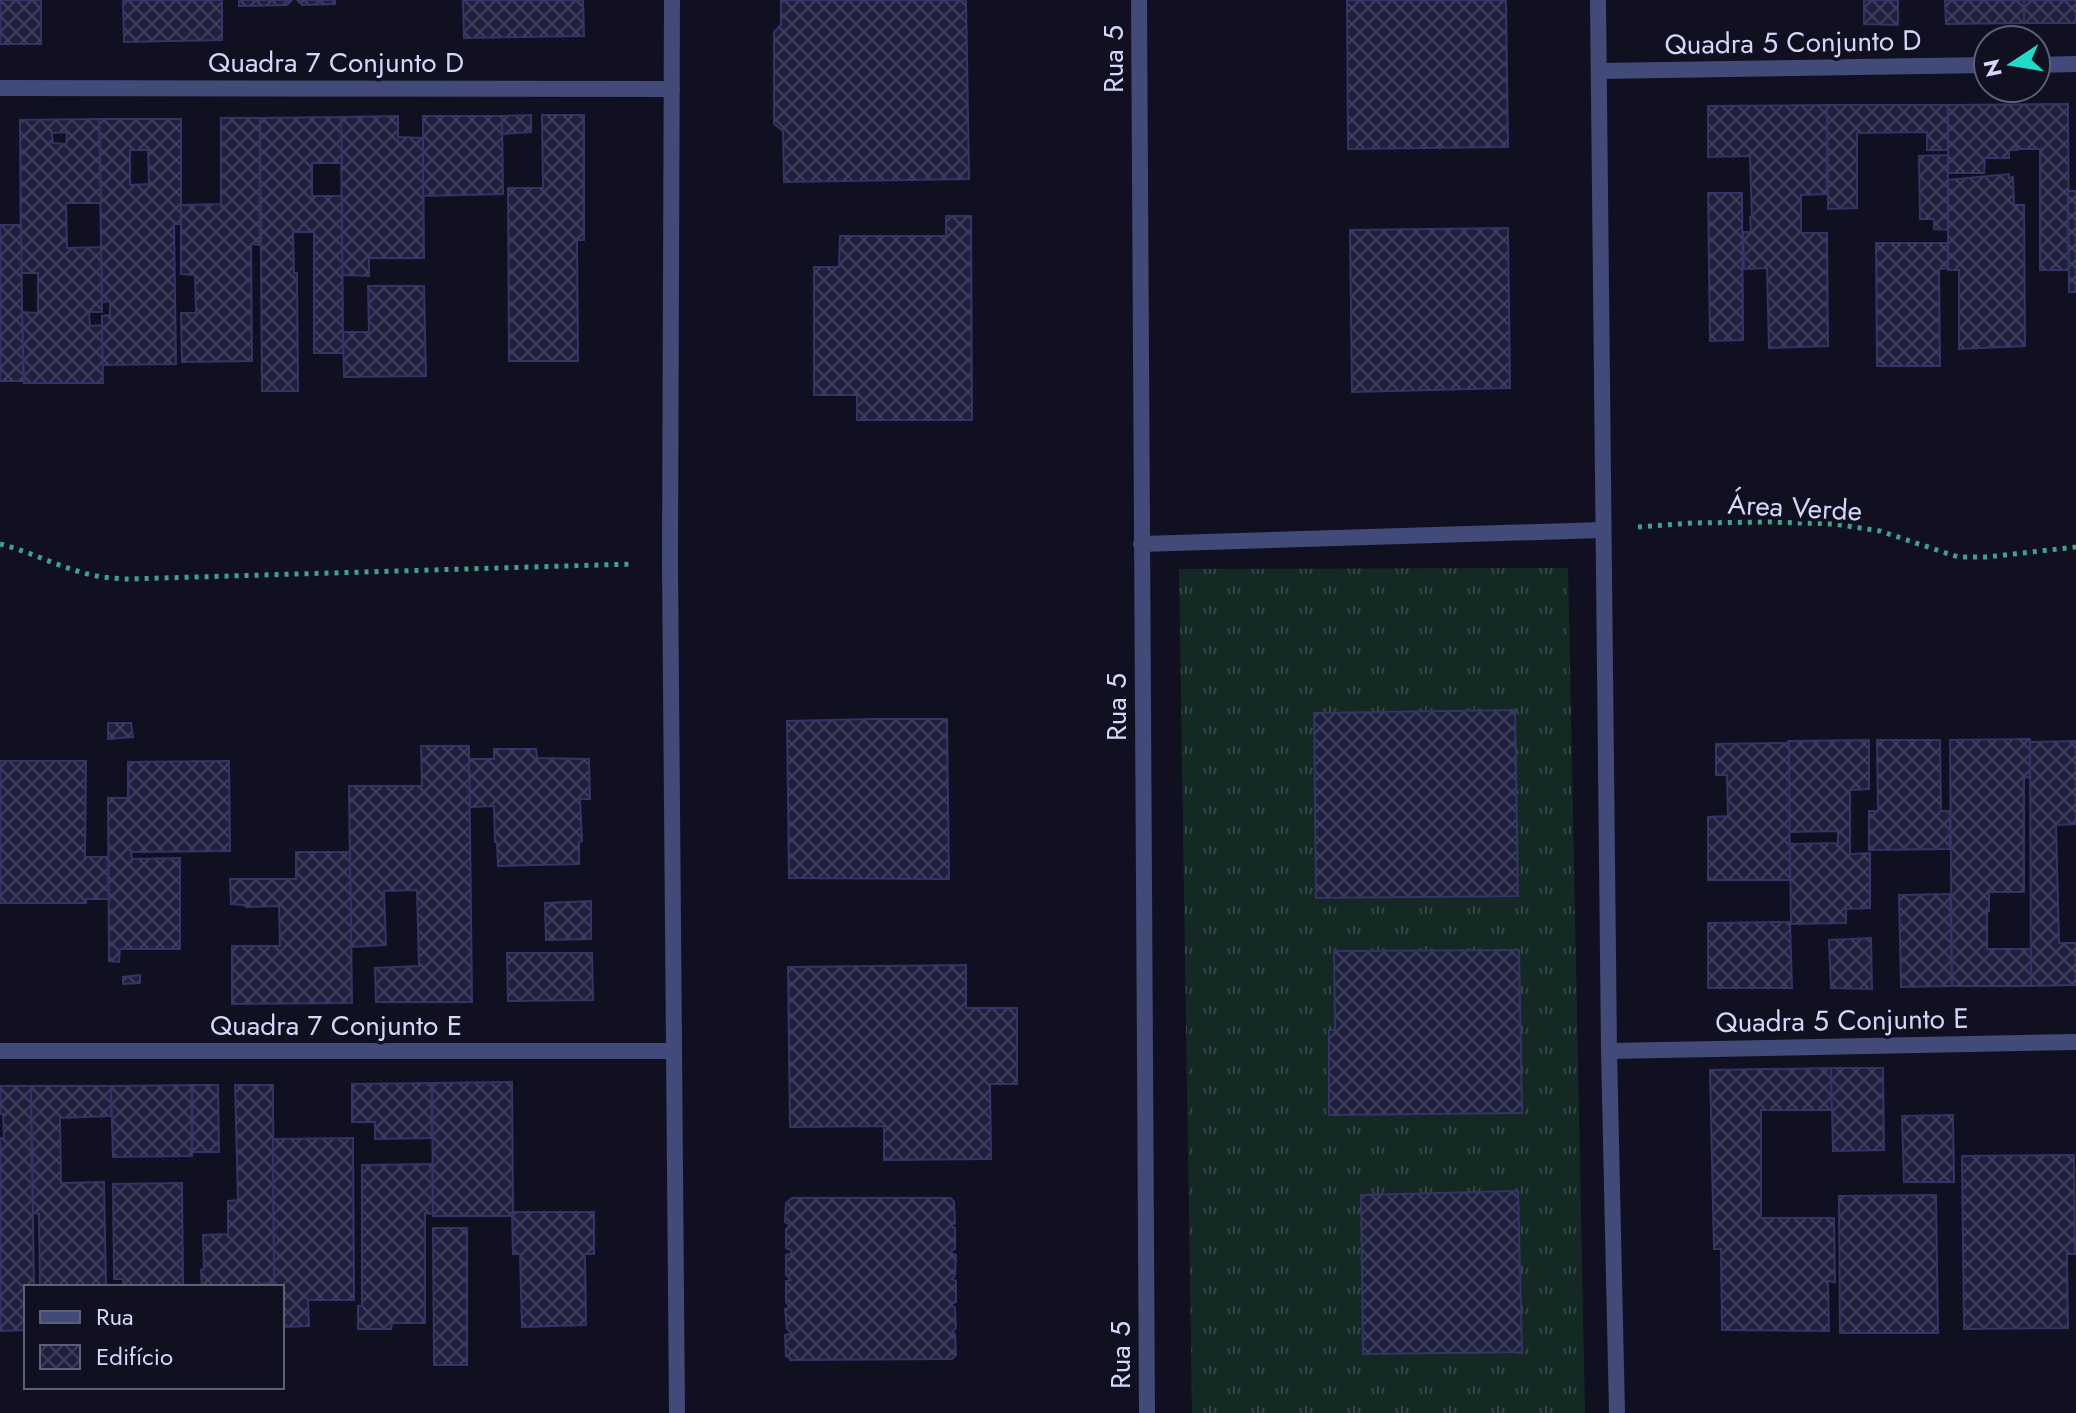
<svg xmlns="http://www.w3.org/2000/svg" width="2076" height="1413" font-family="Jost,sans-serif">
<defs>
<pattern id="grass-tufts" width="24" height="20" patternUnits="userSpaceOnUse" patternTransform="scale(2)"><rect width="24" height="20" fill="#142924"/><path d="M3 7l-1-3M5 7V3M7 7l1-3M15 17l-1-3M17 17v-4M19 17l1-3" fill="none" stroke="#354745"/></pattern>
<pattern id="building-cross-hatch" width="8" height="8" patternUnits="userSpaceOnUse" patternTransform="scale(2)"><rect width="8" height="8" fill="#1f1f3e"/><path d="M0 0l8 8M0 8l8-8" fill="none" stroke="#3f3f5b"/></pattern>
</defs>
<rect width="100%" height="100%" fill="#101020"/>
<!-- grass -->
<polygon fill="url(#grass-tufts)" points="1568,568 1585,1413 1192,1413 1179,569"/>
<!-- building -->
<g fill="url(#building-cross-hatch)" stroke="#343467" stroke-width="2" fill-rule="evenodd">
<rect x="0" y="0" width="41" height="44"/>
<polygon points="123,0 222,0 222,40 124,42"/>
<polygon points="239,0 292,0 287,5 239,6"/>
<polygon points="297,0 335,0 335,4 302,5"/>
<polygon points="463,0 583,0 584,36 464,38"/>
<polygon points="781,0 966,0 969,179 784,182 783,131 774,124 774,32 781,25"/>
<polygon points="1347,0 1506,0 1508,147 1348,149"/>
<polygon points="1864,0 1898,0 1898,25 1864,24"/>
<polygon points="1945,0 2024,0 2024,23 1946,24"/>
<rect x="2024" y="0" width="52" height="23"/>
<polygon points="2068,104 2069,270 2040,270 2040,149 2019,149 2016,147 2017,150 2009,150 2009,158 1985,158 1984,173 1948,173 1948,105"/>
<polygon points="1827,105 1827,194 1801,195 1801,233 1827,233 1828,346 1769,348 1767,268 1744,269 1743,232 1751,232 1750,217 1752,217 1750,156 1708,157 1708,106"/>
<polygon points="1827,105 1948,105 1948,150 1927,150 1927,132 1857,133 1857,208 1828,209"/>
<polygon points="531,115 531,132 502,134 502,116"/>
<polygon points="542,115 584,115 584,240 577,240 578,361 509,361 508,188 543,188"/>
<polygon points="398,116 398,137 423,138 424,258 369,258 369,276 342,275 341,117"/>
<polygon points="423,116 502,116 503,194 423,196"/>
<polygon points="341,117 342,163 312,163 312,196 342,196 343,353 314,353 314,232 293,232 294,273 297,273 298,391 262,391 260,118"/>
<polygon points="221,118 260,118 260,245 251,244 252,361 182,362 181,313 196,313 195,275 181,274 181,205 221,204"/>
<path d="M99,119h82v105h-7l2,140 -74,1v-49l8,-1v-14l-8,1zM130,150h18l1,34 -19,1z"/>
<path d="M99,119l2,84h-35l1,45 34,-1 1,65h-13l1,14 12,-1 1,58h-79l-2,-71 16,1v-40h-17l-1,-153zM67,132l-1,12 -13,-1 -1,-10z"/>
<polygon points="1948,155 1948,230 1934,229 1934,219 1920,219 1919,156"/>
<polygon points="2009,174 2009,178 2013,177 2014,205 2024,205 2025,346 1959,349 1959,270 1948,270 1948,180"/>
<polygon points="2068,191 2076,191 2076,292 2069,292"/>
<polygon points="1708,193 1742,193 1743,340 1710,341"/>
<polygon points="946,216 971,216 972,420 857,420 857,395 814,395 814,267 839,267 840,236 946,236"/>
<polygon points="0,225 21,225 23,381 0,381"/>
<polygon points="1508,228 1510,388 1352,392 1350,230"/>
<polygon points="1876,243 1948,243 1948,268 1939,269 1940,366 1877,366"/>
<polygon points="368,286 424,286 426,376 344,377 343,332 369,332"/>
<polygon points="1515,710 1518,896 1316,898 1314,713"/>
<polygon points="874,719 947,719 949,879 789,878 787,721"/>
<polygon points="108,723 131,723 133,737 108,739"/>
<polygon points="2030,739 2030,777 2024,778 2024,892 1989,892 1989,911 1987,911 1987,949 2031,949 2031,986 1952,986 1950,740"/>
<polygon points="1869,740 1869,789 1850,790 1850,854 1870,853 1870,908 1846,909 1846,923 1791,924 1790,844 1838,843 1838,831 1789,832 1788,741"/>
<polygon points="1877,740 1940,740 1941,811 1950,811 1950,849 1869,850 1869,811 1878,811"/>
<polygon points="2076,741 2076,824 2056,825 2059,943 2076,943 2076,985 2031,986 2030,742"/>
<polygon points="1789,743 1790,880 1708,880 1708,817 1728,816 1727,775 1716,775 1716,744"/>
<polygon points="421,746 469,746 472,1002 376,1002 375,968 419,966 417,890 384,891 386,945 351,947 349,786 422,786"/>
<polygon points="494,749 536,749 537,758 589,759 590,799 580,799 582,841 579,842 579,864 498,866 497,842 495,842 494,806 470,807 469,759 494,759"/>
<polygon points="0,761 86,761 85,857 109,857 109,899 86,899 86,903 0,903"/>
<polygon points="229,761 230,851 131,852 132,859 180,858 180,949 120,949 119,962 109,961 108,798 128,798 128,762"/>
<polygon points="296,852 350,852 352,1003 232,1004 232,946 280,946 279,906 246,907 245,905 231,904 230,879 296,879"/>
<polygon points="1950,894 1952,986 1901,987 1899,895"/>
<polygon points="591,901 591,939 546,940 545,903"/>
<polygon points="1790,922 1792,988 1708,988 1708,923"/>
<polygon points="1871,938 1872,989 1831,988 1829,940"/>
<polygon points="1519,950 1522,1113 1329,1115 1329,1030 1335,1030 1334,951"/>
<polygon points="507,953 592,953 593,1000 508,1001"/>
<polygon points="966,965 966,1008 1017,1008 1017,1084 990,1084 991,1159 884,1160 884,1126 790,1127 788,967"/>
<polygon points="140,975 140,983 123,984 123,977"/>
<polygon points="1831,1068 1832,1110 1761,1110 1761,1218 1834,1218 1835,1282 1828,1281 1829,1331 1722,1330 1721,1249 1714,1249 1710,1070"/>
<polygon points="1831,1068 1883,1068 1884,1150 1833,1151"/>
<polygon points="512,1082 513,1216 433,1216 432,1083"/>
<polygon points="432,1083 432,1138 375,1139 375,1122 352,1122 352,1084"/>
<polygon points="192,1085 218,1085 219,1152 192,1152"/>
<polygon points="192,1085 192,1156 113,1157 111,1086"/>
<polygon points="235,1085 273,1085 274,1283 259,1284 259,1287 202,1287 201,1270 204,1269 203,1235 228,1234 228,1201 238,1200"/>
<polygon points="0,1086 31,1086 34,1287 26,1287 26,1330 0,1331 0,1138 4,1138 3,1114 0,1114"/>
<polygon points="31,1086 111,1086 111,1116 60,1118 61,1183 104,1182 106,1287 40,1287 39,1214 33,1213"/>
<polygon points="1953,1115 1954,1182 1904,1182 1902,1116"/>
<polygon points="353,1138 354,1300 308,1300 309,1326 282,1327 282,1287 274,1287 273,1139"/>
<polygon points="2074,1155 2075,1254 2067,1254 2068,1328 1964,1329 1962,1156"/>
<polygon points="432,1164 433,1214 425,1213 425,1323 392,1323 391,1329 358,1329 358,1306 362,1306 362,1165"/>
<polygon points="182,1183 183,1287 123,1287 123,1279 114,1279 113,1184"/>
<polygon points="1518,1191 1522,1352 1363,1354 1361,1195"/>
<polygon points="1936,1195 1938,1333 1840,1333 1839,1196"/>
<polygon points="792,1198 951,1198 954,1202 955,1223 951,1226 955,1228 955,1249 952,1250 951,1253 956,1255 955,1276 952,1279 956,1281 956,1302 951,1304 955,1308 956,1328 952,1332 955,1334 956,1355 952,1359 790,1360 790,1358 786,1356 785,1335 792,1333 787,1329 785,1309 792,1305 789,1306 786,1302 786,1281 791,1280 786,1275 786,1255 792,1253 791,1250 786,1248 786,1229 790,1225 785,1222 786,1203"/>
<polygon points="512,1212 594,1212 594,1254 585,1254 586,1325 522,1327 520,1254 513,1254"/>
<polygon points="433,1228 467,1228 467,1365 434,1365"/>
</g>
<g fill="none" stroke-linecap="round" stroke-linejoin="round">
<!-- path -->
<g stroke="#3ea38a" stroke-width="5" stroke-dasharray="4 6" stroke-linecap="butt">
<polyline points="1638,527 1692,523 1769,522 1834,524 1880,531 1958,557 1987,557 2076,547"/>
<path d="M0,544c35,9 68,28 103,33 9,1 18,2 26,2l504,-15"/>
</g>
<!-- minor -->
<g stroke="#414a78" stroke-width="16">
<polyline points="672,0 670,563 677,1413"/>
<polyline points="1598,0 1609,1051 1617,1413"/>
<polyline points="2036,65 2076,64"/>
<polyline points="1599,71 1988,65"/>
<polyline points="0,88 672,89"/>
<polyline points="1141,544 1603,530"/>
<polyline points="0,1051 672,1051"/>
<polyline points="1609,1051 2076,1042"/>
</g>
<!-- tertiary -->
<polyline stroke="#414a78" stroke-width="16" points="1139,0 1147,1413"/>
</g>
<g text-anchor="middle" stroke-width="7" stroke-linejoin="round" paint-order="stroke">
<!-- street labels -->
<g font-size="28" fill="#d4d7f9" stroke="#101020">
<text transform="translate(1793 42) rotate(-1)" y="10">Quadra 5 Conjunto D</text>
<text transform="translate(1113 59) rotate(-90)" y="10">Rua 5</text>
<text x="336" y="72">Quadra 7 Conjunto D</text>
<text transform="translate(1795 507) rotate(3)" y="10">Área Verde</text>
<text transform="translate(1116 707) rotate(-90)" y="10">Rua 5</text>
<text transform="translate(1842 1020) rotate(-1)" y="10">Quadra 5 Conjunto E</text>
<text x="336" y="1035">Quadra 7 Conjunto E</text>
<text transform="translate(1120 1355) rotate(-90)" y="10">Rua 5</text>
</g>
</g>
<!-- legend -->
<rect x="24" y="1285" width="260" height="104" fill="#101020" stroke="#5e6077" stroke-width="2"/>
<rect x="40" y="1311" width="40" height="12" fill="#414a78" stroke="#5e6077" stroke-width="2"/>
<text x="96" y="1325" font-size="24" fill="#d4d7f9">Rua</text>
<rect x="40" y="1345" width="40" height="24" fill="url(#building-cross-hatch)" stroke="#5e6077" stroke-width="2"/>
<text x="96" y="1365" font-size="24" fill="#d4d7f9">Edifício</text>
<!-- north arrow -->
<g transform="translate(2012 64) rotate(258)"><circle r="38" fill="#101020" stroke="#5e6077" stroke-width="2"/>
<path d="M0-6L14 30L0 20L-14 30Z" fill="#1edbca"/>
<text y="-12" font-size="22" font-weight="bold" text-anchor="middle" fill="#d4d7f9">N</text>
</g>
</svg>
